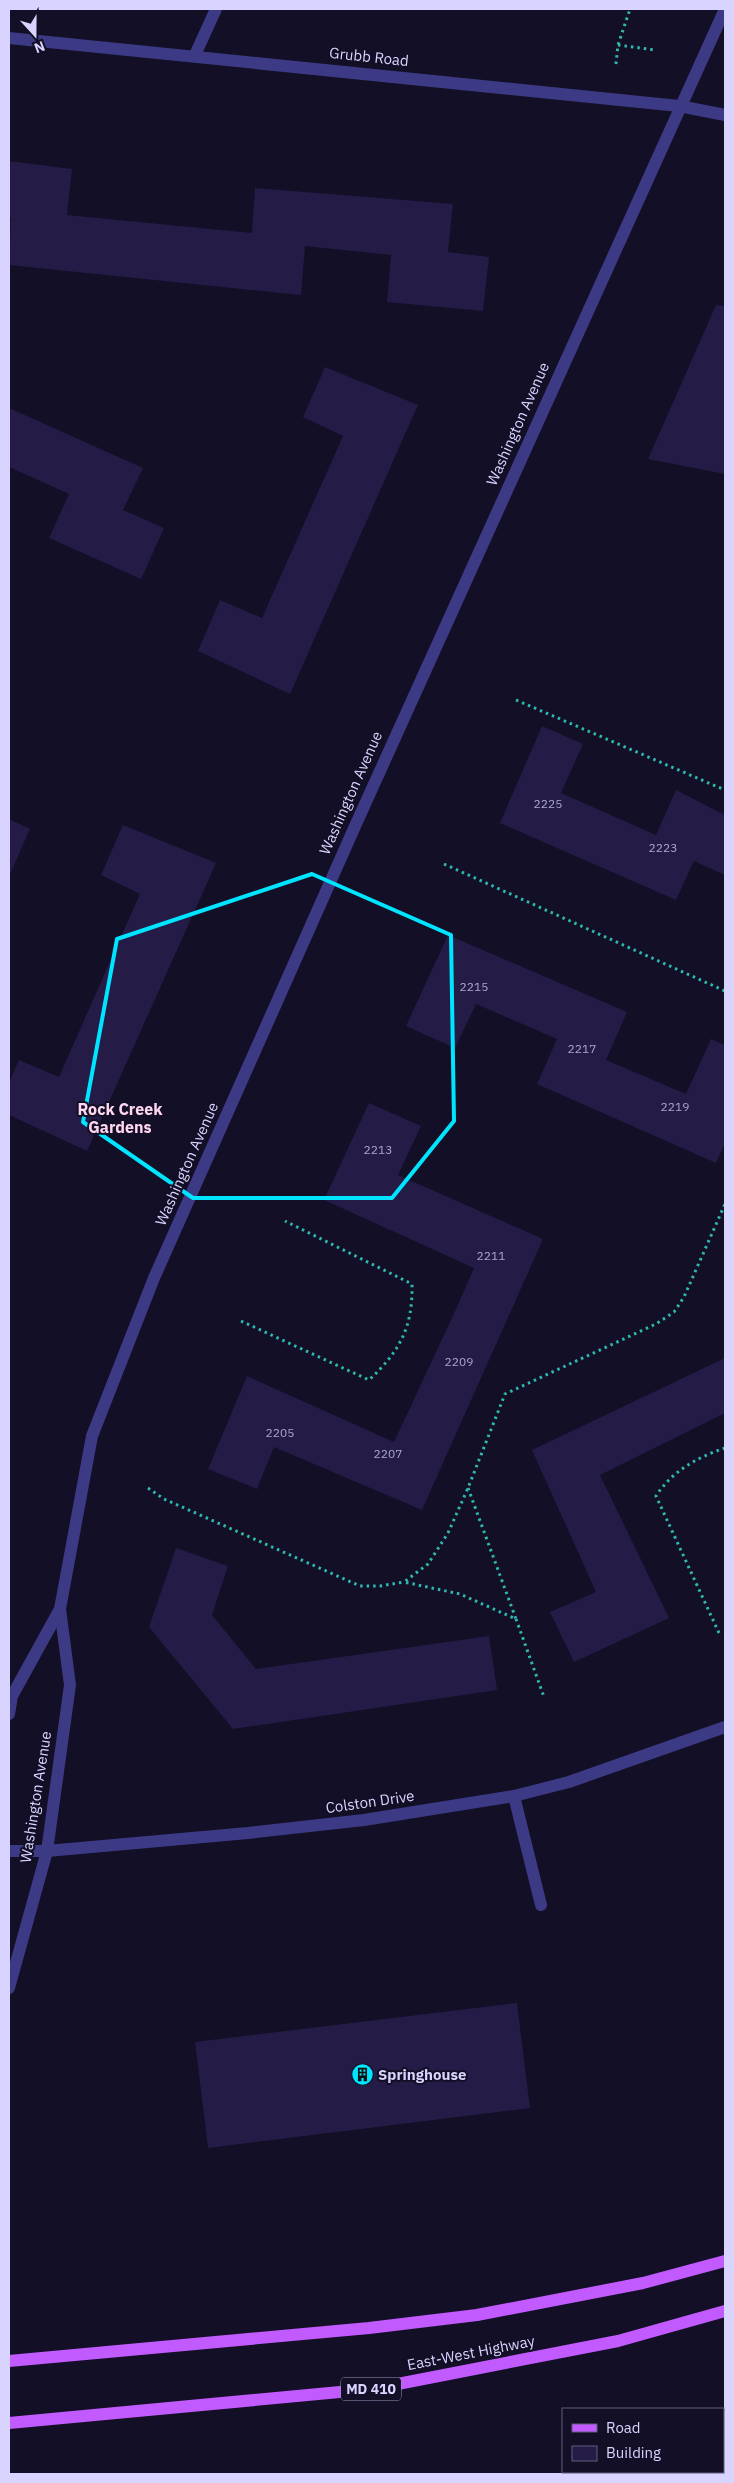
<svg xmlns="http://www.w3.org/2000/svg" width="734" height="2483" font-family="'IBM Plex Sans',sans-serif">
<rect width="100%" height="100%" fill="#130f26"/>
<!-- building -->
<g fill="#241b47">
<polygon points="9,161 72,169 67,215 252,233 255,188 453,204 448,252 489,257 483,311 387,302 391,255 305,246 301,295 9,265 11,218 9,217"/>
<polygon points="716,305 725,306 725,474 648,459"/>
<polygon points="325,367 418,405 290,694 198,651 220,600 262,618 343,436 303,417"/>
<polygon points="9,408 143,468 123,510 164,528 141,579 49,538 69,494 9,467"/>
<polygon points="542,726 583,744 561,793 656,835 676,790 725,815 725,875 694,861 676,900 500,823"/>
<polygon points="9,819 30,829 9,876"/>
<polygon points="123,825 216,863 87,1151 9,1115 9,1082 19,1060 59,1077 140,894 101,875"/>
<polygon points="448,935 627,1012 606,1060 686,1094 711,1039 725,1045 725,1143 716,1163 537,1084 557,1039 476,1004 455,1048 406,1026"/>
<polygon points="369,1103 421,1126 398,1175 543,1239 422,1510 274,1447 257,1489 208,1469 247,1376 394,1442 457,1307 474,1268 324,1200"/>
<polygon points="725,1358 725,1413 600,1475 669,1618 574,1662 550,1612 596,1592 532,1450"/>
<polygon points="176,1548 228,1566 212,1615 256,1669 489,1636 497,1690 233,1729 149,1627"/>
<polygon points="517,2003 530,2108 208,2148 195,2042"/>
</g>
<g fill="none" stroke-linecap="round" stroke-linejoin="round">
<!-- path -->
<g stroke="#2fb8b0" stroke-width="3" stroke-dasharray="2.5 4" stroke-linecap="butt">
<polyline points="618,45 655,50"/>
<polyline points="616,64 618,45 630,9"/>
<polyline points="516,700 725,790"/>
<polyline points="444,864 725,991"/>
<path d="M241,1321l128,59c31,-29 44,-53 43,-96l-127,-63"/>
<polyline points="148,1488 164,1499 360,1586 380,1586 404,1582"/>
<polyline points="468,1488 516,1619 460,1594 404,1582 428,1564 448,1533 468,1488 505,1394 656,1324 674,1312 684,1297 725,1204"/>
<polyline points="516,1619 544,1697"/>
<path d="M719,1633l-63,-137c16,-25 42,-39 69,-48"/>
<polyline points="581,2472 581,2474"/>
</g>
<!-- minor -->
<g stroke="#3d3a85" stroke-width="12">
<polyline points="9,38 679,106 725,115"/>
<polyline points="195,55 216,9"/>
<polyline points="9,1714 12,1696 60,1609"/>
<polyline points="514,1796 541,1905"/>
<polyline points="9,1851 47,1851 248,1833 364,1820 514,1796 569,1782 725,1727"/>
<polyline points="9,1988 47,1851 70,1685 60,1609 92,1436 154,1278 356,824 725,9"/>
</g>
<!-- major -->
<g stroke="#c25bff" stroke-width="12">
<polyline points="9,2361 369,2328 477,2315 643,2283 725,2261"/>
<polyline points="9,2423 372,2389 618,2341 725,2311"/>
</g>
</g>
<!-- marked area -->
<path fill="none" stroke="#00e5ff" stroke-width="4" stroke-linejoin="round" d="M312,874l139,61 3,186 -62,77h-199l-110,-76 34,-183z"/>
<!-- icons -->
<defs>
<symbol id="building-disc" viewBox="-11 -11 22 22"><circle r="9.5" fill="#00e5ff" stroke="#130f26"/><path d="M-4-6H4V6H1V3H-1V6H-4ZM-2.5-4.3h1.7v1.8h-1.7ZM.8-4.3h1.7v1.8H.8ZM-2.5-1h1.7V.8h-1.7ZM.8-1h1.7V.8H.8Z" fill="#111"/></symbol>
</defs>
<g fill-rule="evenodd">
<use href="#building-disc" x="350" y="2062" width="25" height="25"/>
</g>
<g text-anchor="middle" stroke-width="4" stroke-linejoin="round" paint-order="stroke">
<!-- number labels -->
<g font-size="12" fill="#aca6d1">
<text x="548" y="808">2225</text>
<text x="663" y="852">2223</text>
<text x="474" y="991">2215</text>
<text x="582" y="1053">2217</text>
<text x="675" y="1111">2219</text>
<text x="378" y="1154">2213</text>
<text x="491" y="1260">2211</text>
<text x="459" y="1366">2209</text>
<text x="280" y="1437">2205</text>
<text x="388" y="1458">2207</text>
</g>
<!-- shield labels -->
<rect fill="#130f26" stroke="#9e99be" stroke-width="1" x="341" y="2377.5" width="60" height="23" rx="4"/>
<g font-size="14" font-weight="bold" fill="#d9d4ff">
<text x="371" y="2394">MD 410</text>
</g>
<!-- street labels -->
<g font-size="15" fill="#d9d4ff" stroke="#130f26">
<text transform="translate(369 57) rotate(6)" y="5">Grubb Road</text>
<text transform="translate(518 424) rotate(-66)" y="5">Washington Avenue</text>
<text transform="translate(351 793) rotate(-66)" y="5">Washington Avenue</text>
<text transform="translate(187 1164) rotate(-66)" y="5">Washington Avenue</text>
<text transform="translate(36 1797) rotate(-81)" y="5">Washington Avenue</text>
<text transform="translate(370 1802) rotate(-8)" y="5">Colston Drive</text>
<text transform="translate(471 2353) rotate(-11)" y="5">East-West Highway</text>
</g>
<!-- poi labels -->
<g font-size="15" font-weight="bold" fill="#d9d4ff" stroke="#130f26" text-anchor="start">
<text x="378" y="2080">Springhouse</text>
</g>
<!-- neighbourhood labels -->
<g font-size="16" font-weight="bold" fill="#ffd6f0" stroke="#130f26">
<text x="120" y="1115">Rock Creek<tspan x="120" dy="18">Gardens</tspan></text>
</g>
</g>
<!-- border -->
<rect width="734" height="2483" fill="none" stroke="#d9d4ff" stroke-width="20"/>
<!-- legend -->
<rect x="562" y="2408" width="162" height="65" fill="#130f26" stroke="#625e7d"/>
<rect x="572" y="2424" width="25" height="8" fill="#c25bff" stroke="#625e7d"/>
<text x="606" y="2433" font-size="15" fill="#d9d4ff">Road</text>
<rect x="572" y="2446" width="25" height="15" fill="#241b47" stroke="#625e7d"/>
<text x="606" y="2458" font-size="15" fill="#d9d4ff">Building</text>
<!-- north arrow -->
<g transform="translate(35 35) rotate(159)" stroke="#130f26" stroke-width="4" paint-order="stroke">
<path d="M0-4L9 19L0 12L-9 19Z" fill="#d9d4ff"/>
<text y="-8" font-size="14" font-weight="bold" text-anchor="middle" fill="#d9d4ff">N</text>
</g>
</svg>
